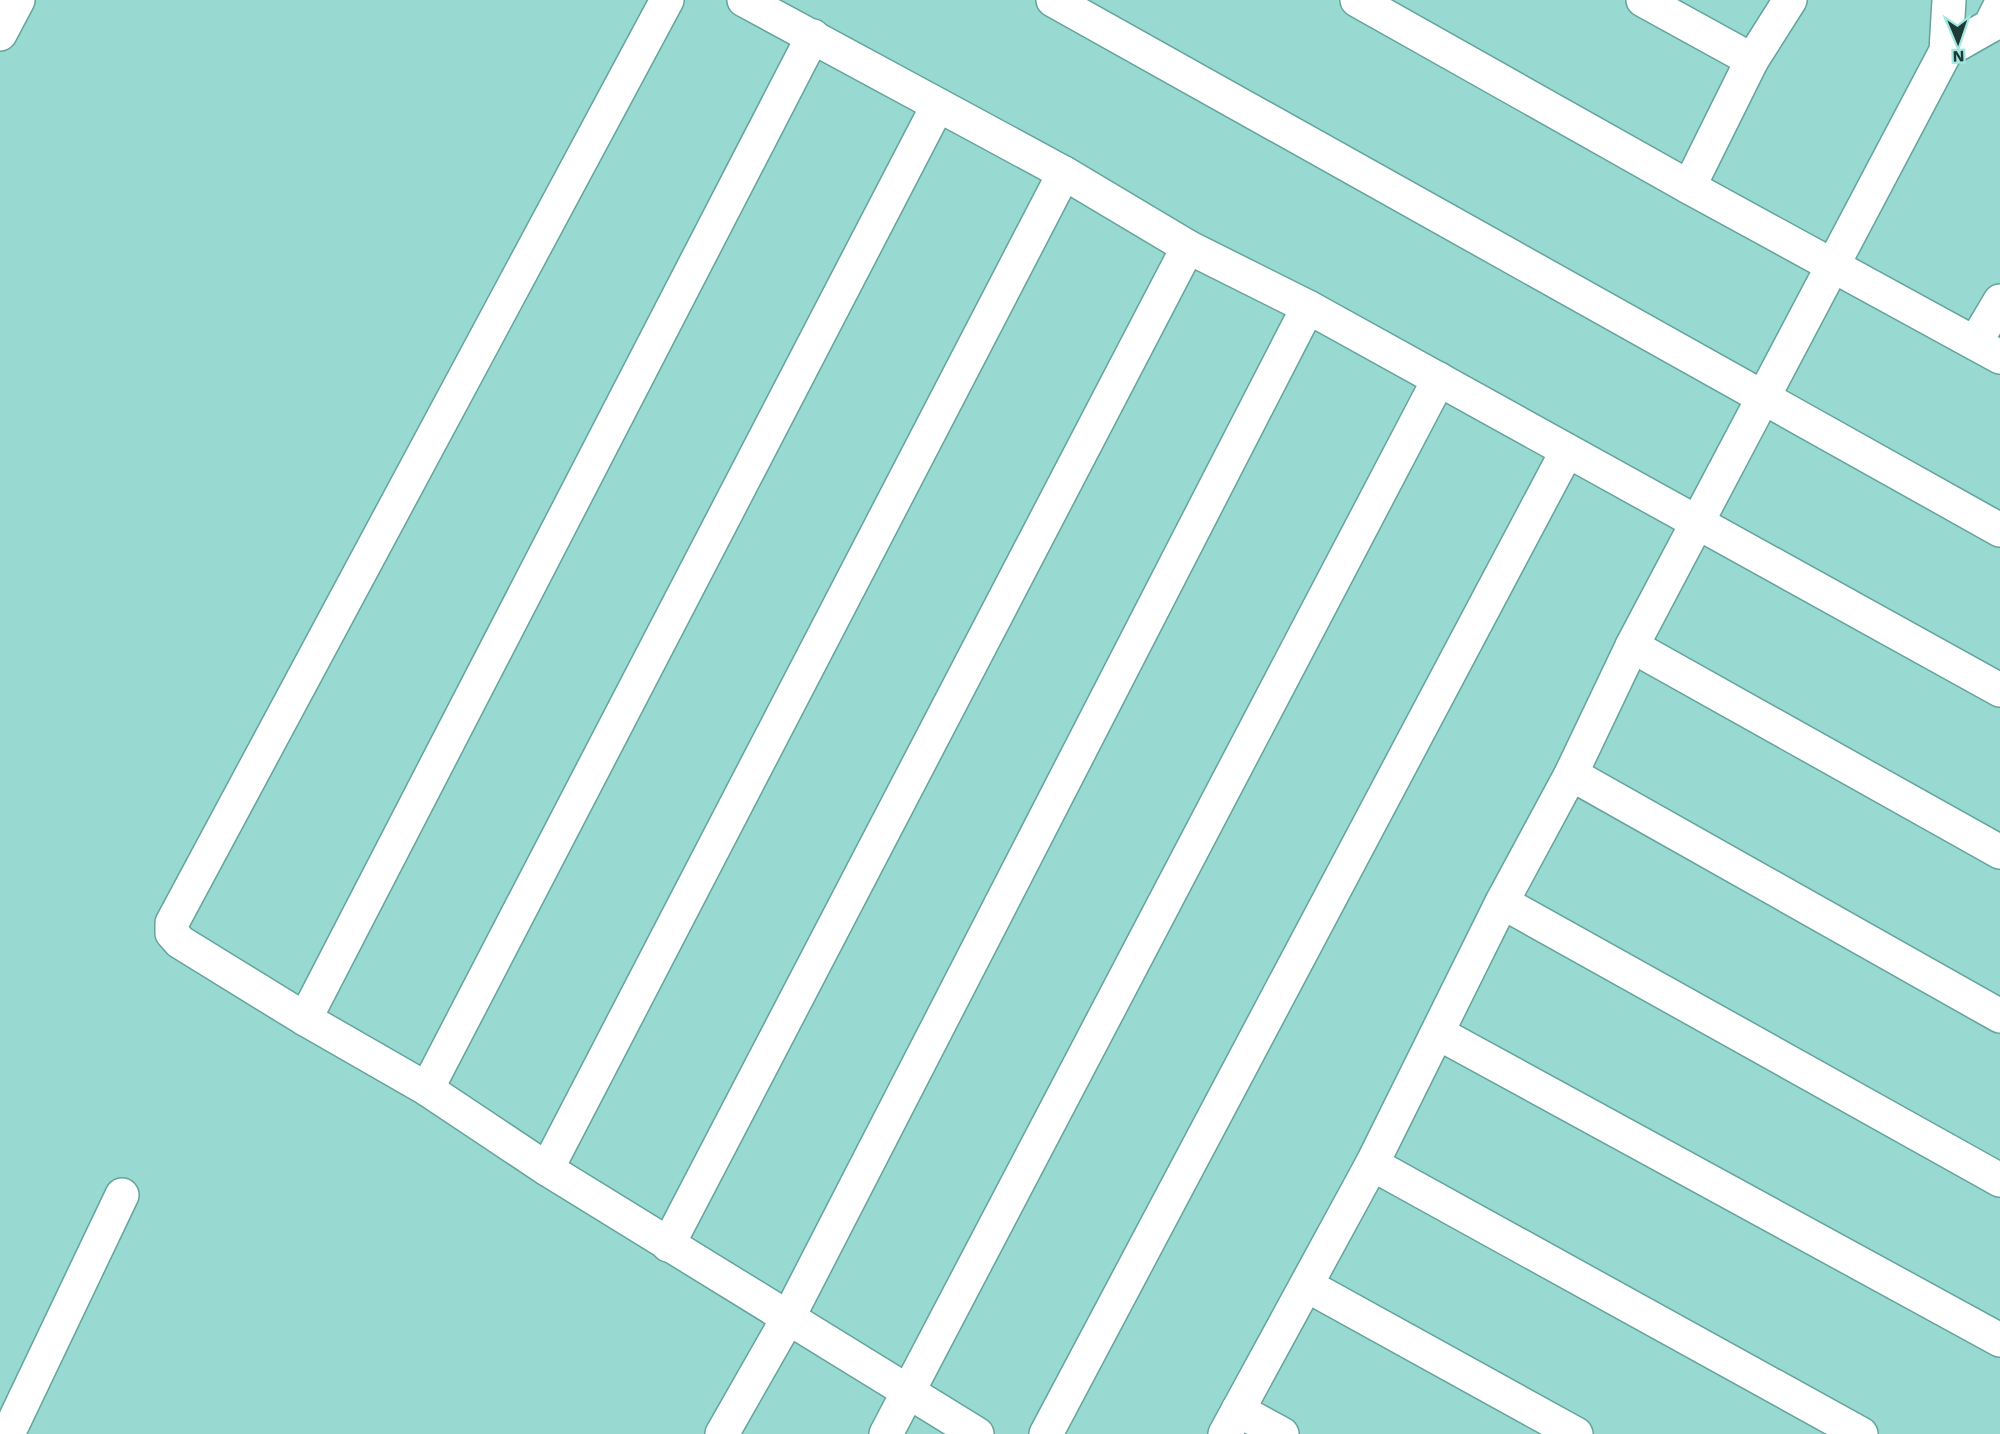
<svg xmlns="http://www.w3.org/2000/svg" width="2000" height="1434" font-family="'Work Sans',sans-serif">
<rect width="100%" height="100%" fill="#98dad2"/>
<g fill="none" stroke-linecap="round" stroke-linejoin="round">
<defs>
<g id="minor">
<polyline points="667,0 172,923 172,933 180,942 305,1019 427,1089 547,1169 977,1434"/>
<polyline points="744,0 1064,173 1188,247 1308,307 2000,690"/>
<polyline points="1053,0 2000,530"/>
<polyline points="1357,0 1689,187 2000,357"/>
<polyline points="1643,0 1752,60"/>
<polyline points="0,34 18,0"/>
<polyline points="1946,51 1990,26 2000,6"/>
<polyline points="1689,187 1752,60 1790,0"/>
<polyline points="1975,343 2000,301"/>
<polyline points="1632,646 2000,852"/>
<polyline points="1571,774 2000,1016"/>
<polyline points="1502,902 2000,1180"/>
<polyline points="305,1019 813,36"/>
<polyline points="1438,1033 2000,1340"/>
<polyline points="427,1089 938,105"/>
<polyline points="1372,1164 1861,1434"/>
<polyline points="547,1169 1064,173"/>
<polyline points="668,1245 1188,247"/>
<polyline points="1308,1286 1576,1434"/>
<polyline points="1238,1410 1282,1434"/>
<polyline points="8,1434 122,1195"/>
<polyline points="722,1434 788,1318 1308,307"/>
<polyline points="886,1434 1439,379"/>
<polyline points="1046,1434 1567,451"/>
<polyline points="1225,1434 1372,1164 1502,902 1571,774 1632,646 1946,51 1949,0"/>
</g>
</defs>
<!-- minor casing -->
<use href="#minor" stroke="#63a49d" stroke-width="36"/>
<!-- minor -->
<use href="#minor" stroke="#fff" stroke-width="33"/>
</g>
<!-- north arrow -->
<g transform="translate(1958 42) rotate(178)" stroke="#a4e7df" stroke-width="4.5" paint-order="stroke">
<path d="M0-4.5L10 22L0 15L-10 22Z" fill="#1e3a37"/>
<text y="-9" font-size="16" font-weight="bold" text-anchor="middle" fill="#1e3a37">N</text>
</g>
</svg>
